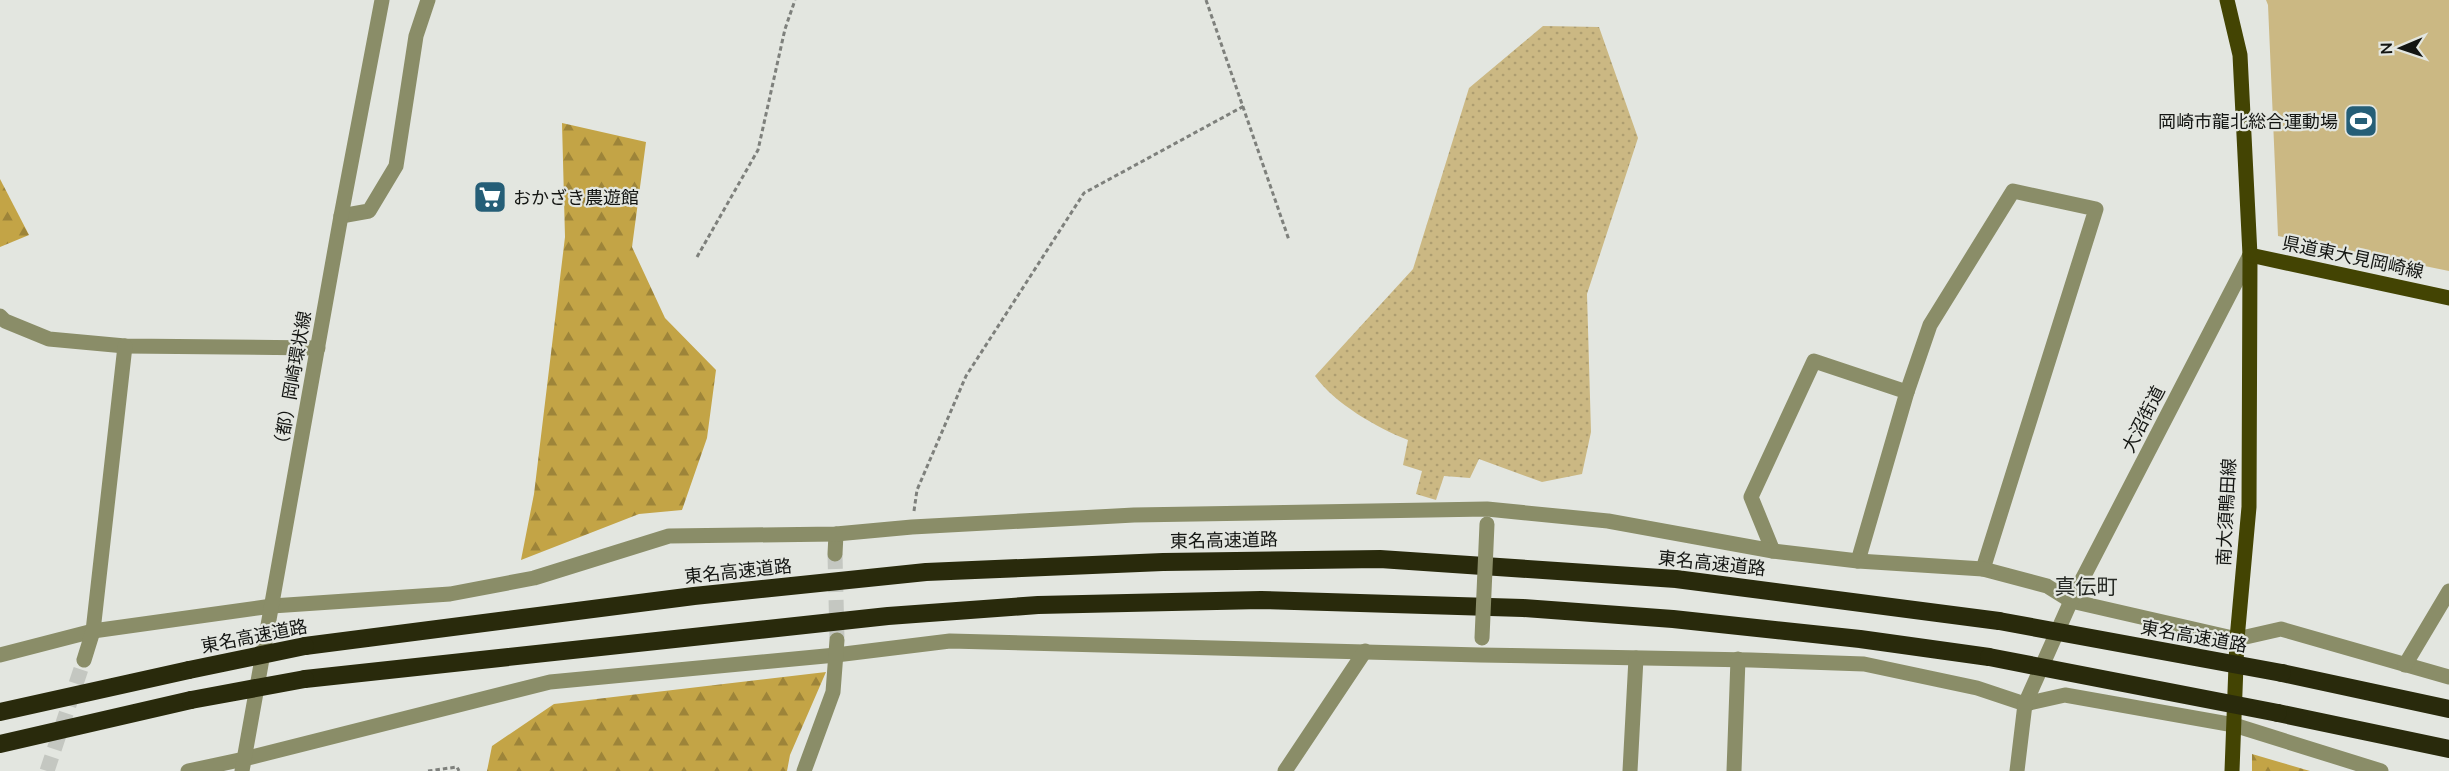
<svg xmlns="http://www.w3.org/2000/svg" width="2449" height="771" viewBox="0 0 2449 771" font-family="Mulish,'Noto Sans JP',sans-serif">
	<defs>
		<pattern id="green-dots" width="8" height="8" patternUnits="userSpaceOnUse" patternTransform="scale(1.5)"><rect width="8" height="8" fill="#cbb883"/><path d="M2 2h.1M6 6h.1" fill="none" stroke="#ad9d70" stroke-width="1.8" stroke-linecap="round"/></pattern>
		<pattern id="forest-firs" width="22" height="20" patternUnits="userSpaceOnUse" patternTransform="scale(1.5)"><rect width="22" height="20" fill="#c3a446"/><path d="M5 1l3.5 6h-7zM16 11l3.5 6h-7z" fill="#9d8439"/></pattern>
	</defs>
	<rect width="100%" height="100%" fill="#e3e6e0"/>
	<path fill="url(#green-dots)" d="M1543,26L1599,27L1638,138L1587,294L1591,432L1582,474L1542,482L1479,459L1470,478L1444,476L1436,500L1416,494L1422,471L1403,465L1408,440C1377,428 1334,403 1315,376L1413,269L1469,88Z"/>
	<g fill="url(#forest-firs)">
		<polygon points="562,123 646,142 632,247 665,318 716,370 707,438 682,510 639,514 521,560 534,494 565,237"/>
		<polygon points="0,179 29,235 0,247"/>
		<polygon points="826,672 790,755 787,771 487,771 492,746 554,704"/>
		<polygon points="2252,754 2310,771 2252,771"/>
	</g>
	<polygon fill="#cbb883" points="2266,0 2449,0 2449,271 2278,236 2268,5"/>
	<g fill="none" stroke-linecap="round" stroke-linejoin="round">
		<g stroke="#c4c7c1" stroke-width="15" stroke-dasharray="15 8" stroke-linecap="butt">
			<polyline points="835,554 837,640"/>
			<polyline points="47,771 84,660"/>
		</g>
		<g stroke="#7e807c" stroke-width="3" stroke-dasharray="4.5 3" stroke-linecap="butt">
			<polyline points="1206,0 1289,240"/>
			<polyline points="697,257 758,150 785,29 795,0"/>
			<polyline points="914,511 917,490 966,376 1084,193 1244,106"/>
			<polyline points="428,771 457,767 459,771"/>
		</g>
		<g stroke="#8a8d68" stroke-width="15">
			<polyline points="341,216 369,211 396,166 416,36 428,0"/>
			<polyline points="0,316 5,321 49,339 125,346 318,348"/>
			<polyline points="1773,551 1751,497 1814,361 1907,392"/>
			<polyline points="835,554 836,534"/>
			<polyline points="1858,561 1907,392 1930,325 2013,191 2096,209 1983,569"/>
			<polyline points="0,655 93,631 272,606 450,594 534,578 669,536 836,534 912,527 1134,515 1487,509 1608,521 1773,551 1858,561 1983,569 2047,586 2071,601 2237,639 2281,629 2449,677"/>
			<polyline points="84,660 93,631 125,346"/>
			<polyline points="2405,665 2449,591"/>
			<polyline points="188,771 244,759 550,682 836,655 950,641 1480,655 1751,660 1864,664 1977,688 2025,704 2065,695 2234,725 2381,771"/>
			<polyline points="242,771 341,216 382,0"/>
			<polyline points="804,771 833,692 837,640"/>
			<polyline points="1285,771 1365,651"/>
			<polyline points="1630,771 1636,658"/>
			<polyline points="1734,771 1738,659"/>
			<polyline points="2017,771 2025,704 2071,601 2250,255"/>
		</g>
		<g stroke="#434403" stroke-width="15">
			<polyline points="2227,0 2240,55 2250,255 2249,507 2237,639 2232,771"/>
			<polyline points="2250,255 2449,298"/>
		</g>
		<g stroke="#292a0c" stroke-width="18">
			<polyline points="305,646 694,596 926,572 1163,562 1380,559 1676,579 1999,621"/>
			<polyline points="2282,673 2449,709"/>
			<polyline points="305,679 888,616 1038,605 1261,600 1523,608 1673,619 1860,639 1989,657"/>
			<polyline points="0,712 189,670"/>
			<polyline points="2278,713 2449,749"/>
			<polyline points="0,744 191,700"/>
		</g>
		<polyline stroke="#8a8d68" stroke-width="15" points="1482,638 1487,524"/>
		<g stroke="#292a0c" stroke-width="18">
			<polyline points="1999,621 2282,673"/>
			<polyline points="1989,657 2278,713"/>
			<polyline points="189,670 305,646"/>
			<polyline points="191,700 305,679"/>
		</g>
	</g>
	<defs>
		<g id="stadium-square" transform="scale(1.725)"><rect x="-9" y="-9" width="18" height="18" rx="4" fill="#255e77" stroke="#e3e6e0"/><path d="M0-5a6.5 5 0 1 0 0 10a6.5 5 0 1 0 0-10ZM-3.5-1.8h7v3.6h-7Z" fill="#fff"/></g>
		<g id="supermarket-square" transform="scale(1.725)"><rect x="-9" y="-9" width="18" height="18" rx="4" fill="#255e77" stroke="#e3e6e0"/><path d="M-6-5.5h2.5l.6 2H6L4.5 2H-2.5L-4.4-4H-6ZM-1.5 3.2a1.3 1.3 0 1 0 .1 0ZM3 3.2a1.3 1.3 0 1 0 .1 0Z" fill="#fff"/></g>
	</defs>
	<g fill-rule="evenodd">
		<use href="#stadium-square" x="2361" y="121"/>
		<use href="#supermarket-square" x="490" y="197"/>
	</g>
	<g text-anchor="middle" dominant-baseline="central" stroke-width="4.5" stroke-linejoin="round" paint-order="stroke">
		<g font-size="18" fill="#131512" stroke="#e3e6e0" text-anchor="end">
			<text x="2338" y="121">岡崎市龍北総合運動場</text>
			<text x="513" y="197" text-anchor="start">おかざき農遊館</text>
		</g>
		<g font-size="18" fill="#131512" stroke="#e3e6e0">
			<text transform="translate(2353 257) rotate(12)">県道東大見岡崎線</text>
			<text transform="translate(292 382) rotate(-80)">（都）岡崎環状線</text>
			<text transform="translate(2143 419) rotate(-63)">大沼街道</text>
			<text transform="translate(2226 512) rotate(-87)">南大須鴨田線</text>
			<text transform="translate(1224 540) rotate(-1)">東名高速道路</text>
			<text transform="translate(1712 563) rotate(6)">東名高速道路</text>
			<text transform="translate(738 571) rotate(-6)">東名高速道路</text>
			<text transform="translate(254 636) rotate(-11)">東名高速道路</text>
			<text transform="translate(2194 636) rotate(10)">東名高速道路</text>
		</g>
		<g font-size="21" fill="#282b26" stroke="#e3e6e0">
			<text x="2086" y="586">真伝町</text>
		</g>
	</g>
	<g transform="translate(2401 48) rotate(268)" stroke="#e3e6e0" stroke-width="4.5" paint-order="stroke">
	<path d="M0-4.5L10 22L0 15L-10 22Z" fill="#131512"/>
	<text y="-9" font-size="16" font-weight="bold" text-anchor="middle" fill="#131512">N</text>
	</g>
</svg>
